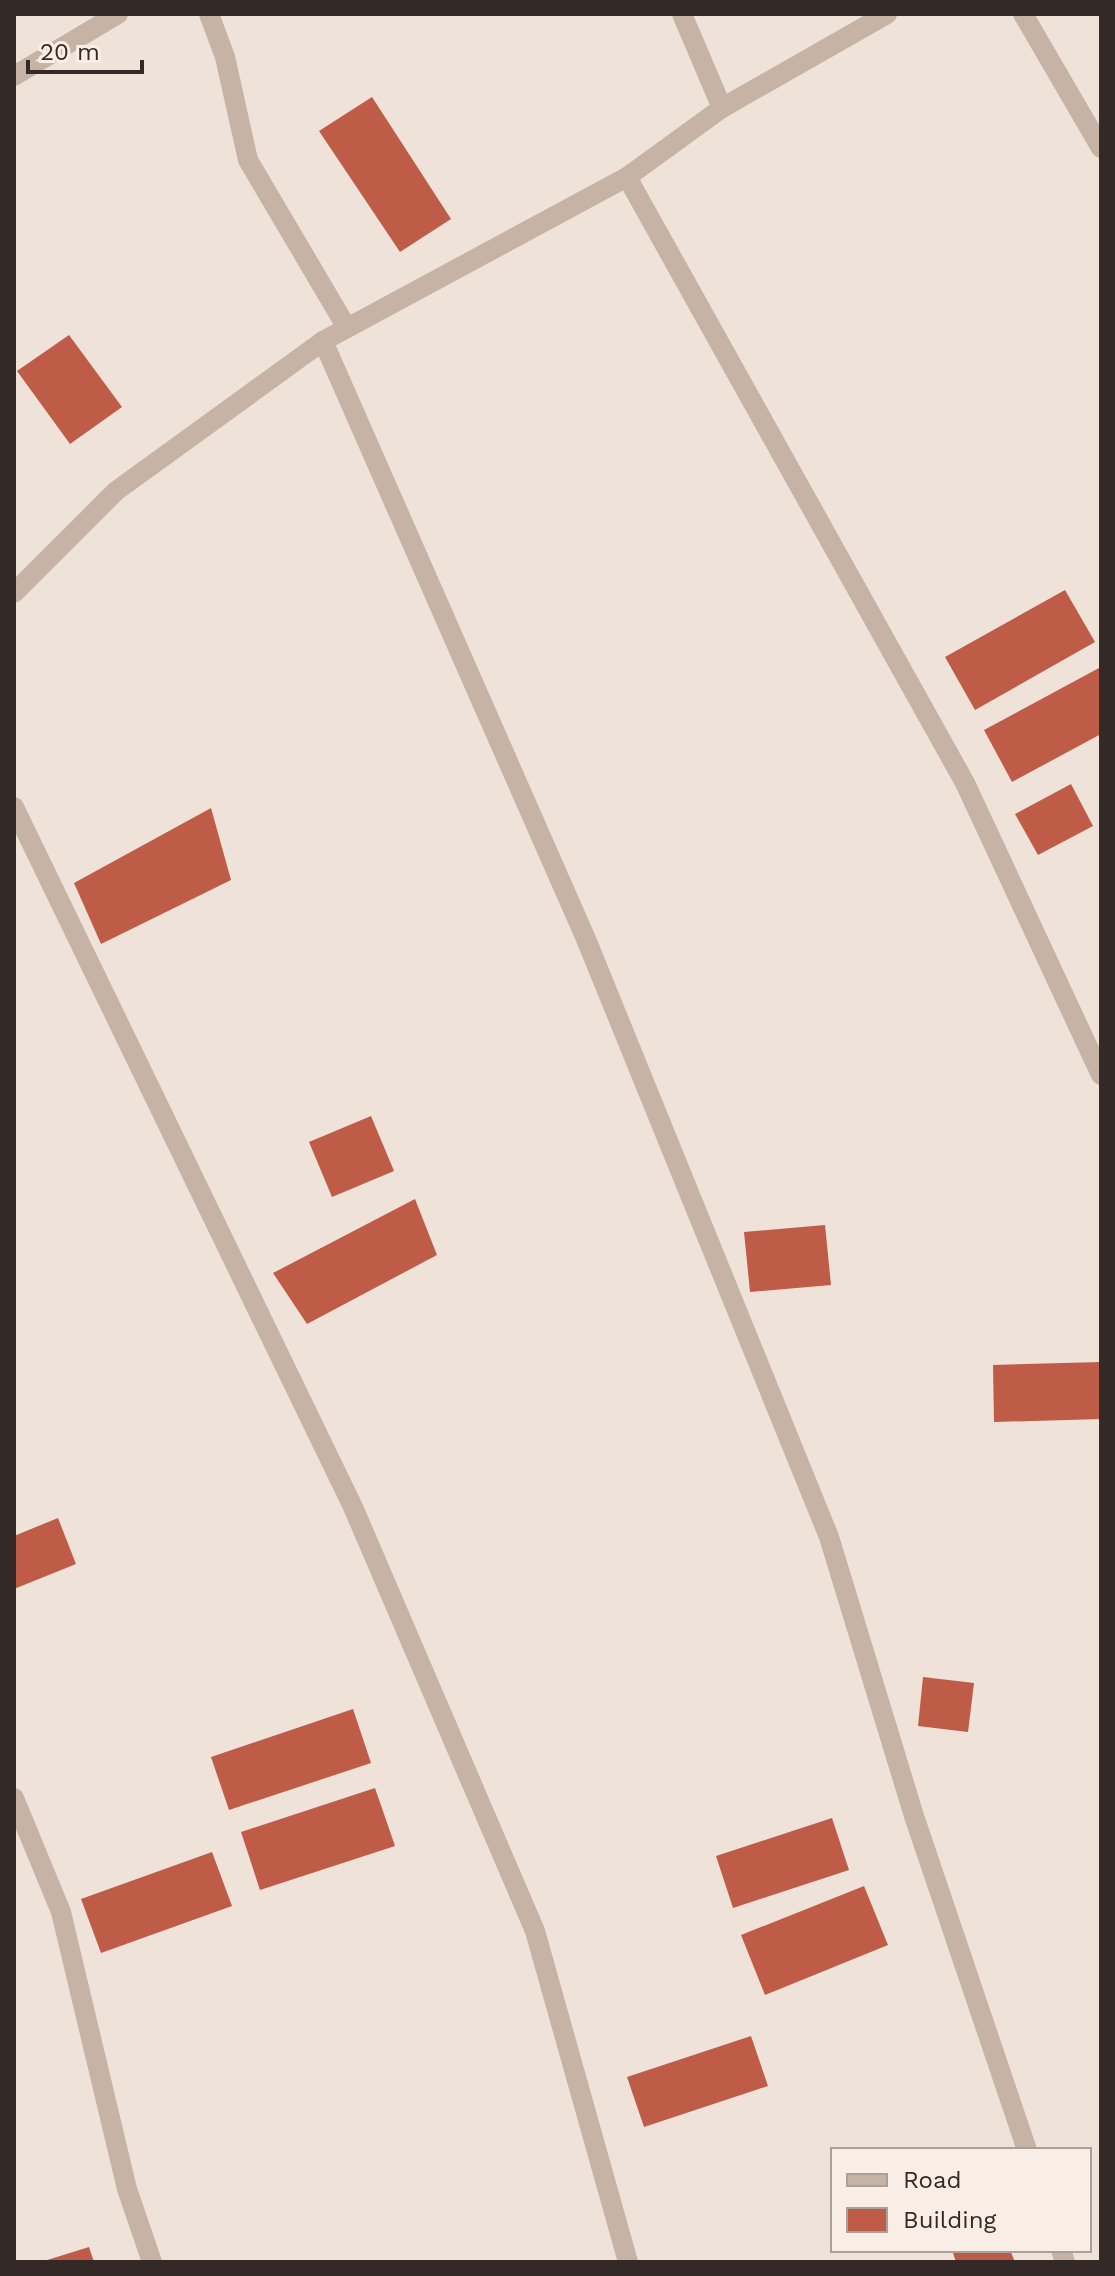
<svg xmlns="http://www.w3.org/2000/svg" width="1115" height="2276" viewBox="0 0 1115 2276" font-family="'Work Sans',sans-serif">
	<rect width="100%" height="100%" fill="#efe3d9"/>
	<g fill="#be5c48">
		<polygon points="372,97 451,219 400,252 319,131"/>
		<polygon points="69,335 122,407 70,444 17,371"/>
		<polygon points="1065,590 1095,642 975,710 945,657"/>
		<polygon points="1099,668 1101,672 1101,734 1012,782 984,730"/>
		<polygon points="1071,784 1093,826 1038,855 1015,814"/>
		<polygon points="211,808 231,880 101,944 74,883"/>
		<polygon points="371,1116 394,1171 332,1197 309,1142"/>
		<polygon points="415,1199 437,1255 307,1324 273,1273"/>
		<polygon points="825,1225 831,1285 750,1292 744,1232"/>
		<polygon points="1101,1362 1101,1419 994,1422 993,1365"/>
		<polygon points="58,1518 76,1564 14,1589 14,1536"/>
		<polygon points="923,1677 974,1683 968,1732 918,1726"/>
		<polygon points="353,1709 371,1763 229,1810 211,1757"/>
		<polygon points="375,1788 395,1846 260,1890 241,1832"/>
		<polygon points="832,1818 849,1870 733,1908 716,1856"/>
		<polygon points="212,1852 232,1906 101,1953 81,1899"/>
		<polygon points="864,1886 888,1945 765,1995 741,1935"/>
		<polygon points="751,2036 768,2086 644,2127 627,2077"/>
		<polygon points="89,2247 94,2262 44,2262 44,2261"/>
		<polygon points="952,2250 1010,2250 1015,2262 956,2262"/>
	</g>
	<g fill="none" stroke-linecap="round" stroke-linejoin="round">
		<g stroke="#c7b2a6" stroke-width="20">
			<polyline points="209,14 225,57 248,160 347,328"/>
			<polyline points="682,14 722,108"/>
			<polyline points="1023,14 1101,148"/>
			<polyline points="14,76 118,14"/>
			<polyline points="627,177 965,783 1101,1075"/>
			<polyline points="323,341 586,939 829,1537 914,1816 1027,2150"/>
			<polyline points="14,593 116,491 323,341 627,177 722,108 887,14"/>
			<polyline points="14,807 353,1507 535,1931 628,2262"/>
			<polyline points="14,1798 61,1912 127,2189 152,2262"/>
			<polyline points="1061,2250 1065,2262"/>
		</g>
	</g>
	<rect width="1115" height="2276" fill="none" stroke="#332a27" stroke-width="32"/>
	<rect x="831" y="2148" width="260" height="104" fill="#f8eee5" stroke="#a9a099" stroke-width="2"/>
	<rect x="847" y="2174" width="40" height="12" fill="#c7b2a6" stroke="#a9a099" stroke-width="2"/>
	<text x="903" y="2188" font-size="24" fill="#332a27">Road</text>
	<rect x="847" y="2208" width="40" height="24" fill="#be5c48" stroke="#a9a099" stroke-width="2"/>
	<text x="903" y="2228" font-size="24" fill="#332a27">Building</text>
	<path d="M28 60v12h114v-12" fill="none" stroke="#332a27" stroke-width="4"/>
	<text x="40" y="60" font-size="24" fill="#332a27" stroke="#f8eee5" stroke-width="6" paint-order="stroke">20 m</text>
</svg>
